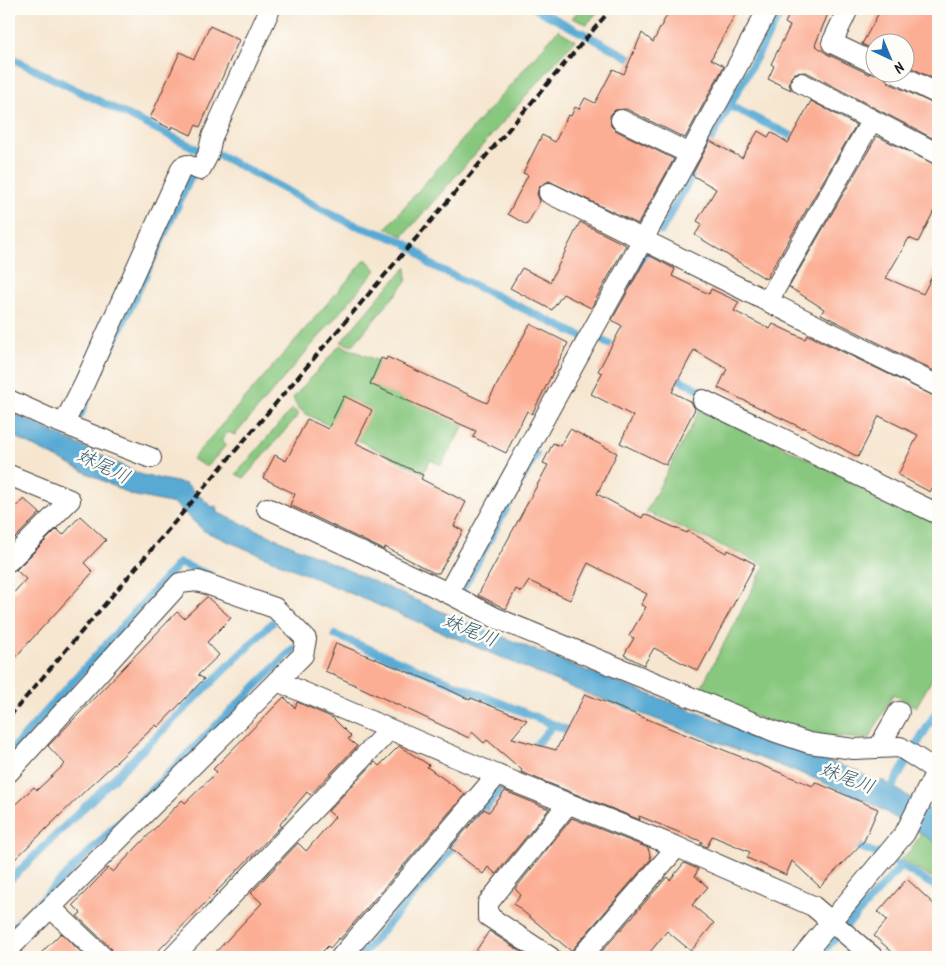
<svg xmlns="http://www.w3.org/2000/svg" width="947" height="966" viewBox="0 0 947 966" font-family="Kalam,'Klee One',sans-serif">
	<rect width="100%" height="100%" fill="#fdfcf7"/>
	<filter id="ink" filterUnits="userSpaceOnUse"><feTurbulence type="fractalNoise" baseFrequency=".02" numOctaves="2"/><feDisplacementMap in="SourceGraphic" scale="10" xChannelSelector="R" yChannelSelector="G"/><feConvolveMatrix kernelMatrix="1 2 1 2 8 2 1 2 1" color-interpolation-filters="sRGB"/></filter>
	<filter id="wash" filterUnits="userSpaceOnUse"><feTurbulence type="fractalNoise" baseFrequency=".0096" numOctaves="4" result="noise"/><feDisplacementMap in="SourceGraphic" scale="20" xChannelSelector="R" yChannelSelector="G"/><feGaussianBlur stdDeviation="1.12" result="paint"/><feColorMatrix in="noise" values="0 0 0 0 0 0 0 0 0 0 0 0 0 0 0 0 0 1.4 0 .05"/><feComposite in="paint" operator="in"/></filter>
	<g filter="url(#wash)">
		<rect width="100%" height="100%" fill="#f6e6d0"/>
		<g fill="#87c77e" stroke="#52724d">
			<polygon points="580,9 600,9 587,24 572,18"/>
			<polygon points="558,30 575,40 403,236 386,228"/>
			<polygon points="366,259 376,270 235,435 228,432 221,441 226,445 207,467 192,459"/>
			<polygon points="407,267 406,282 352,346 341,342 384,291"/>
			<polygon points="340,345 464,397 471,413 441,465 430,460 423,473 306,414 297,407 293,398"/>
			<polygon points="702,406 938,524 938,669 916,707 893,694 869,739 804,735 697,695 765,565 646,512"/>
			<polygon points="292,409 299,414 244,478 236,474"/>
			<polygon points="933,813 938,817 938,881 900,860 911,850"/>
		</g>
		<polygon fill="#59aad4" stroke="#3a6378" points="9,411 142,475 186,484 212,507 215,506 218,508 216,512 454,617 572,665 806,754 858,771 878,784 882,780 938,815 938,844 871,803 811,777 575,689 204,531 175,504 131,495 9,434"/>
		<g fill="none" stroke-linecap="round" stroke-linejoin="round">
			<g stroke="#59aad4" stroke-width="8">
				<polyline points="536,9 638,62"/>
				<polyline points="9,57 201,151"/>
				<polyline points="730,106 800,140"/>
				<polyline points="705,150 783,9"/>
				<path d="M211,151C257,174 302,200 348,222C375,234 412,237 429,264L581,336"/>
				<polyline points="661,231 699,163"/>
				<polyline points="630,284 646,254"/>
				<polyline points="599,339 620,350"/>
				<polyline points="110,351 195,168"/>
				<polyline points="670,375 709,394"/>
				<polyline points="80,415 87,399"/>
				<polyline points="462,590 536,454"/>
				<polyline points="335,635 574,733"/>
				<polyline points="530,752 553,725"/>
				<polyline points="9,753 179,563 210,575"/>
				<polyline points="887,795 938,709"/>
				<polyline points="478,817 498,792"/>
				<polyline points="849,843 878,854"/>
				<polyline points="896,863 938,888"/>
				<polyline points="9,881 272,623"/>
				<polyline points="9,932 293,649"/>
				<polyline points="360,957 458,842"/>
				<polyline points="818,957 901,866"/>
			</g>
		</g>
		<g id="blocks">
			<g fill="#fcae94">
				<polygon points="670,9 738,9 711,59 724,66 685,138 626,109 615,110 610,115 611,126 615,130 674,159 638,224 549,181 539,187 537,194 540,201 527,225 508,214 522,187 528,175 523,173 542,135 555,142 568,115 571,116 575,107 579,109 585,98 595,103 613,69 624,74 642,33 653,42"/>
				<polygon points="792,9 830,9 815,45 827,54 869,74 882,72 889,83 938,106 938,141 806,72 795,73 791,77 789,84 791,90 768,79 774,66 771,64 790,26 785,23"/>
				<polygon points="881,9 938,9 938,81 904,64 904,42 874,42 874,50 862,44"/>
				<polygon points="210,26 239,40 200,127 196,125 191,135 172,126 171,129 150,118 180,52 194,59"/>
				<polygon points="811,101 856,125 766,279 695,235 702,224 697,221 716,189 692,175 710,141 742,158 758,131 768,137 771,132 788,143"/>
				<polygon points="877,136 938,166 938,203 918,242 909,238 886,278 923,294 938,265 938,373 821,314 824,309 789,287"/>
				<polygon points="580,222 626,245 591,308 563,294 552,310 510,288 522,268 550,282"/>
				<polygon points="648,255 675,269 672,276 709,294 711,289 739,302 734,311 770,329 773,324 805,339 808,335 938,398 938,477 930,492 898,475 918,435 879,416 858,457 803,427 802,428 718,388 727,369 694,350 672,392 691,402 695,409 666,465 620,443 633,416 591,394 602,373 598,371 622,326 612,320"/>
				<polygon points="530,324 568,343 532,414 527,411 506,453 473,437 476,431 370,384 381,358 386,360 387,357 487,403"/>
				<polygon points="344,396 372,410 356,443 423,475 421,479 466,502 454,526 463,531 439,573 434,573 385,547 384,550 290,505 295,494 263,478 275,455 286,461 307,419 328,429"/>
				<polygon points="570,429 617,453 597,494 642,518 644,514 687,533 688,531 726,553 728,550 755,564 698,671 654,648 644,665 624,655 634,638 629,636 646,607 641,605 647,594 588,563 570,600 529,581 522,592 516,589 506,609 478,595 548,465 543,463 553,443 560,446"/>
				<polygon points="24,499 40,513 9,544 9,513"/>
				<polygon points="80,516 106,540 84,563 93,572 9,664 9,598 26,579 16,570 57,529 63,535"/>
				<polygon points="207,597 231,618 207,642 219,655 198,675 204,679 158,727 156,725 87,789 9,865 9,810 34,787 37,790 65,764 48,746 177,612 184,618"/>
				<polygon points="336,643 435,683 470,700 471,698 527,720 512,738 556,750 585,694 813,786 815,782 878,809 864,841 820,887 792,861 786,875 747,858 750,852 712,836 707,847 700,844 703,842 639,816 640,820 521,772 522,770 487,740 484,743 472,732 469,738 325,671"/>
				<polygon points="284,697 295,708 297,702 333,718 351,736 348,739 357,746 310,795 307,792 280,824 281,826 152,957 115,957 111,948 77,916 81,913 73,905 108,868 113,872 182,800 185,803 217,772 213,769"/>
				<polygon points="399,746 429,765 427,767 465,794 340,939 339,938 330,948 328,946 317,957 211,957 262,903 251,893 298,843 306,851 335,817 328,811 375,762 379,766"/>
				<polygon points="505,791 549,809 496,874 488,867 483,874 450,848 484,809 489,812"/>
				<polygon points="572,818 648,848 651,859 571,951 514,904 521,895 515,889"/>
				<polygon points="684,863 698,869 695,876 708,887 692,905 714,923 691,951 667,931 646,957 597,957 667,877 670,880"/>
				<polygon points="907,879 938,908 938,957 898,957 874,936 887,920 878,912"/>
				<polygon points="489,931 529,957 472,957"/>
				<polygon points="61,933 86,957 37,957"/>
			</g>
		</g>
	</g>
	<g filter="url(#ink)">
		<use href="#blocks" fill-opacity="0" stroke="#3d3a37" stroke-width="1"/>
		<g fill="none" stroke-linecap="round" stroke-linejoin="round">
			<g stroke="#3d3a37" stroke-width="22">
				<g id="minor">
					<polyline points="848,9 832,43 874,63"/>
					<polyline points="894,72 938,94"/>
					<polyline points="801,83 938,154"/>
					<polyline points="690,154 768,9"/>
					<polyline points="549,193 938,386"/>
					<polyline points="768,301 872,120"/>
					<polyline points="9,400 51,419 151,458"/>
					<polyline points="703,400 938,514"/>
					<polyline points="64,423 84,384 182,167 187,165 200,170 208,155 212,137 270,9"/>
					<polyline points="9,475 70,500 9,561"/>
					<polyline points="267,508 448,593 496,618 776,732 809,743 854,749 900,747 937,771"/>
					<polyline points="448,593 690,154 621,120"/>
					<polyline points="277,681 497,775 677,847 813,906 873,957"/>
					<polyline points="879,747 899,712"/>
					<polyline points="9,772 180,583 198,581 275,608 306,639 303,655 9,949"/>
					<polyline points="51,908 103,957"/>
					<polyline points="173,957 389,730"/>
					<polyline points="341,957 497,775"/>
					<polyline points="550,957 488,916 488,903 568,804"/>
					<polyline points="581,957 677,847"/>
					<polyline points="802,957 905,833 938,768"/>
				</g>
			</g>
			<use href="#minor" stroke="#fff" stroke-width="20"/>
			<polyline stroke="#1c1c1c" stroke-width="4" stroke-dasharray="8 4" stroke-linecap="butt" points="9,717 611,9"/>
		</g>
	</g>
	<g text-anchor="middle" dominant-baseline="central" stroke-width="5" stroke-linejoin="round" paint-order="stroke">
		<g font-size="19" font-style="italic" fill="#375c6f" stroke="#fdfcf7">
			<text transform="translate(103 467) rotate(26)">妹尾川</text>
			<text transform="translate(470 631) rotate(23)">妹尾川</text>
			<text transform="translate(847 779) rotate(21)">妹尾川</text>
		</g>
	</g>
	<rect width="947" height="966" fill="none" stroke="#fdfcf7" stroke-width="30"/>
	<g transform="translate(890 58) rotate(136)"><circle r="24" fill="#fdfcf7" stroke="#a3a29f"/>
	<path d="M0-4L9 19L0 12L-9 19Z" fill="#1f6fb2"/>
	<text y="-8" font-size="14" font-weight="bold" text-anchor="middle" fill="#1c1c1c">N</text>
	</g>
</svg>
